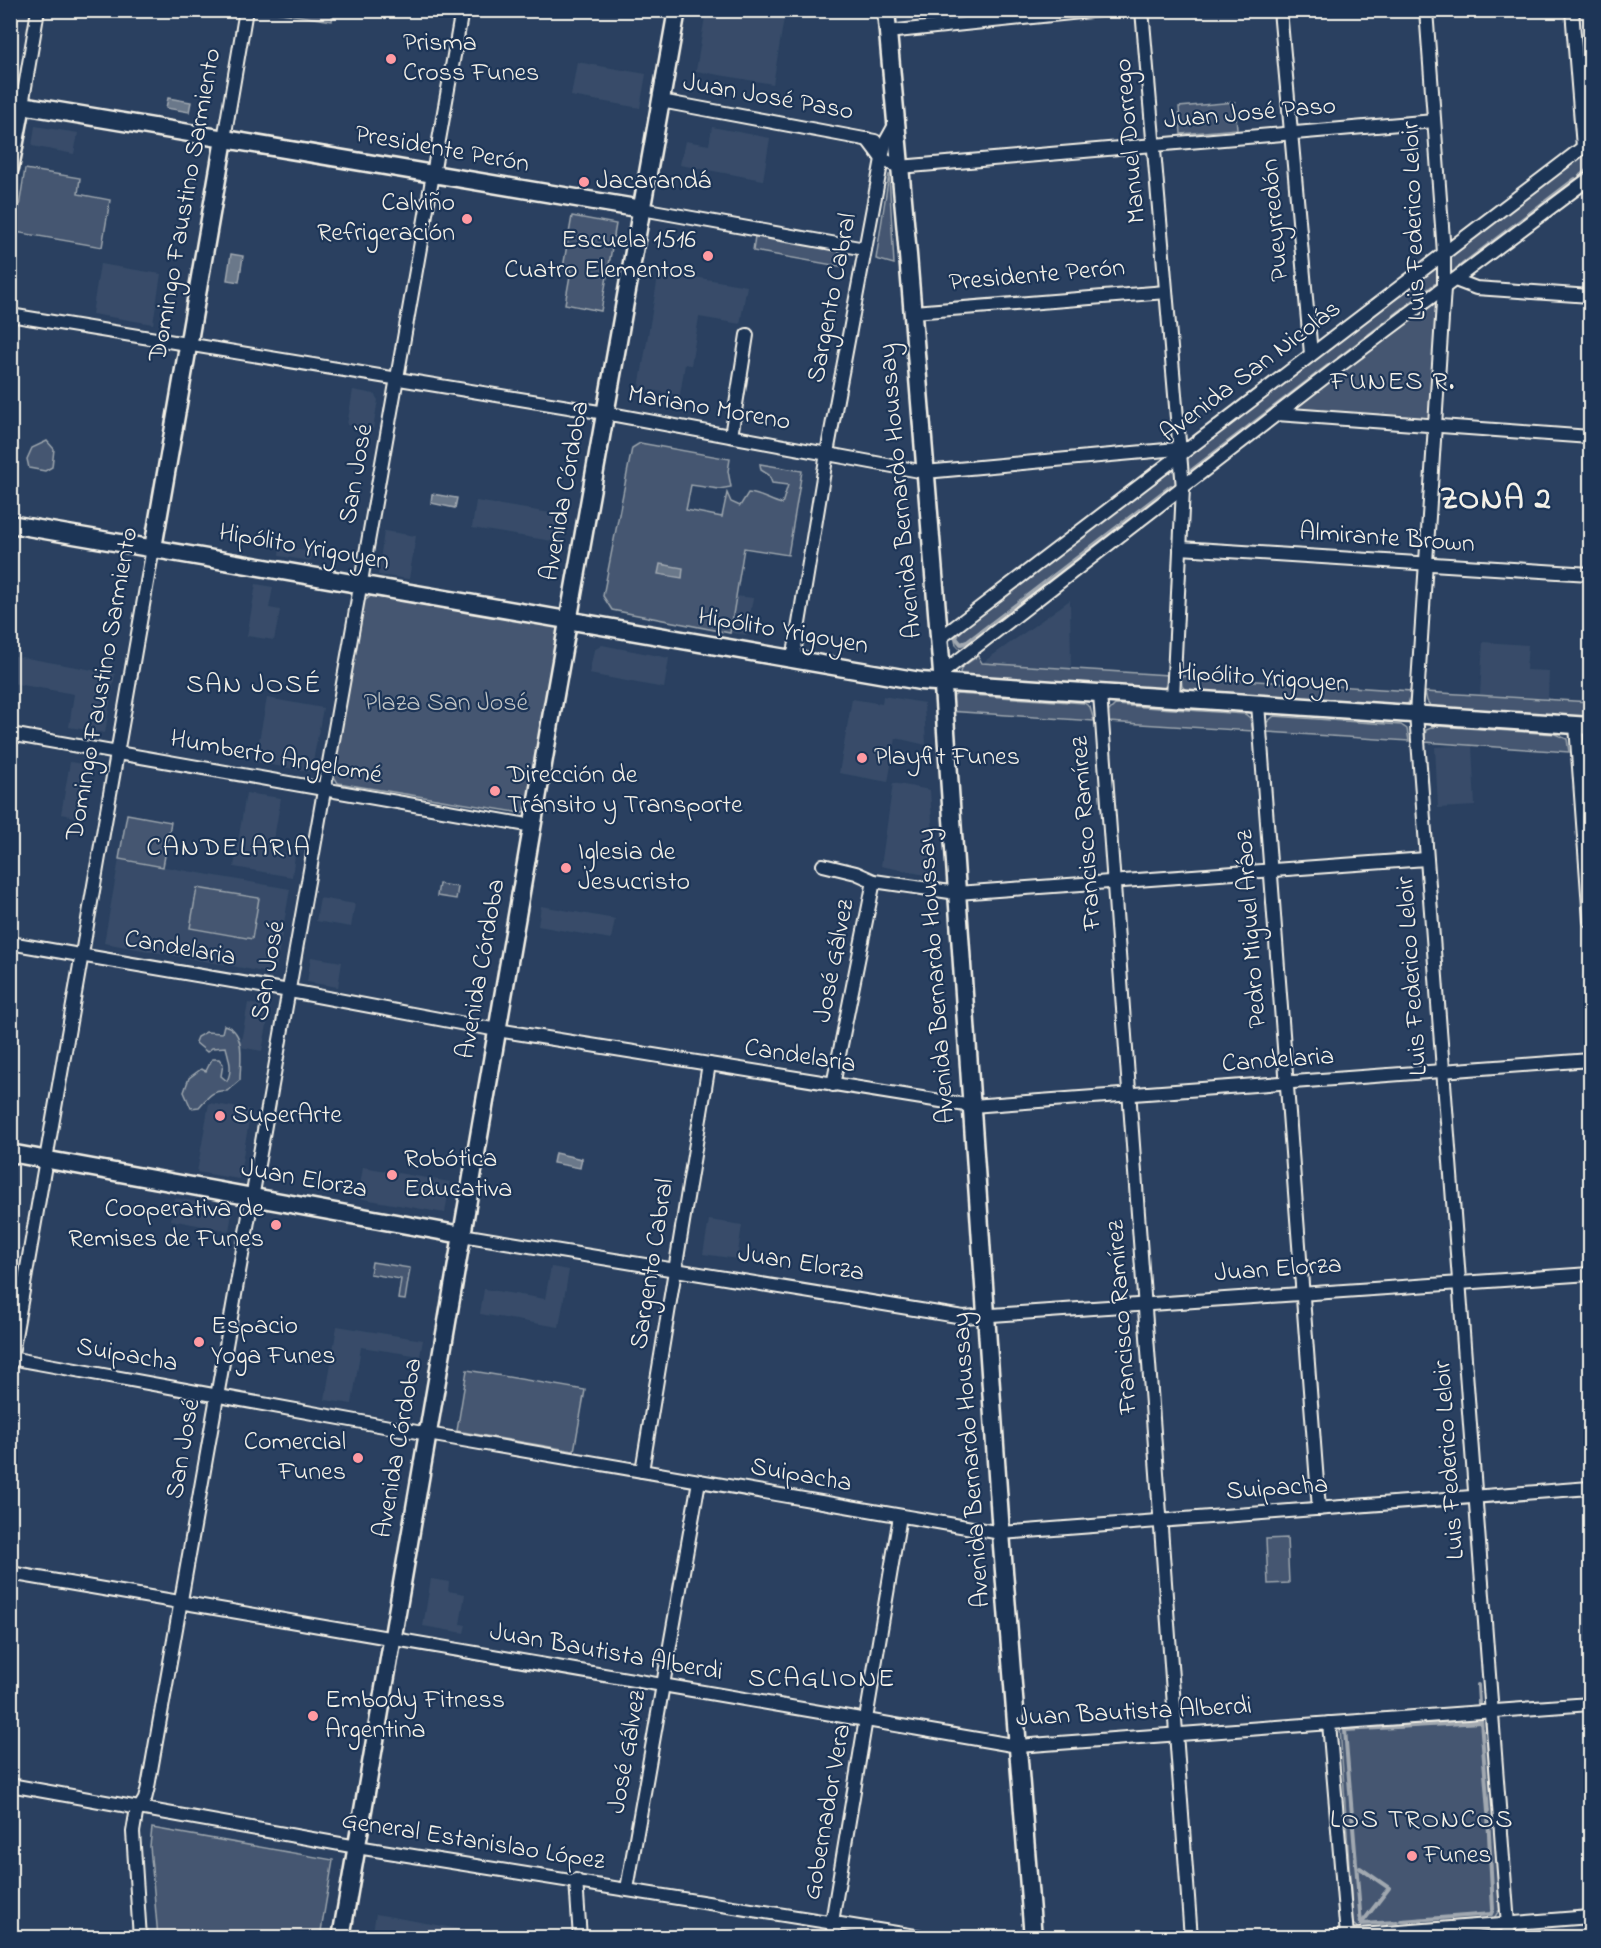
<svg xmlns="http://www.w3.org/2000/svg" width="1601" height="1948" viewBox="0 0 1601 1948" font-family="'Indie Flower',sans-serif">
	<rect width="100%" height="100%" fill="#2a4060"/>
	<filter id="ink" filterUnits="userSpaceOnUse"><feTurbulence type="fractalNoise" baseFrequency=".0167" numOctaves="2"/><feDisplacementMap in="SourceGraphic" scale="12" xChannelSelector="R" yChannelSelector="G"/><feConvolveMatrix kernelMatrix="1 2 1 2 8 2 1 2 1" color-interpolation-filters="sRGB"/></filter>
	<g filter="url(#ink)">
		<g fill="#374c69">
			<polygon points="779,11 785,12 773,84 696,71 706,11"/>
			<polygon points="577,62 646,74 640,108 571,96"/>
			<polygon points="35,126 78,133 74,154 32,146"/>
			<polygon points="712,127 770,138 763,180 680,165 685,141 709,145"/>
			<polygon points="100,264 161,274 153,324 92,314"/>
			<polygon points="659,271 747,286 740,324 699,317 691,365 685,364 680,395 639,388"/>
			<polygon points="353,390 374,394 378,400 373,429 347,425"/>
			<polygon points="476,501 563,515 559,542 472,528"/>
			<polygon points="384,531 416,536 409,579 378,575"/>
			<polygon points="280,547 312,552 311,561 279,556"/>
			<polygon points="256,584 273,587 269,608 280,610 274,640 247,636"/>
			<polygon points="736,596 753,598 746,635 730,633"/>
			<polygon points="1070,600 1071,668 982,663"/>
			<polygon points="1483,642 1528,645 1526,670 1549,671 1548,699 1480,695"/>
			<polygon points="602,645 669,658 664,688 589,674 594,650"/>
			<polygon points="10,655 115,674 105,733 69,727 74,694 11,683"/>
			<polygon points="883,696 924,703 926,745 896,738 888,782 839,773 852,699 882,704"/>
			<polygon points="267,698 323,708 311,772 255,762"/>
			<polygon points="1472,745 1475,806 1438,808 1435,747"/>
			<polygon points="70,762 88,765 78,818 61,814"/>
			<polygon points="893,783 930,790 935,868 930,876 881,866"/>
			<polygon points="246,793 281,798 272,850 295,855 292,877 234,867"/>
			<polygon points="119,859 290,889 275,974 104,943"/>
			<polygon points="320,898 355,904 351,927 316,921"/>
			<polygon points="541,906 615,919 611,939 538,926"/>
			<polygon points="311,957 342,962 338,987 307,982"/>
			<polygon points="248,1003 265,1006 269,1014 262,1051 240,1047"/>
			<polygon points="209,1103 251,1110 239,1179 197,1172"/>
			<polygon points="363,1167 450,1182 445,1213 358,1198"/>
			<polygon points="175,1198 233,1208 229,1231 171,1220"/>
			<polygon points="709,1220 742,1225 737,1259 703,1254"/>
			<polygon points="551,1267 569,1270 559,1327 480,1314 484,1289 545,1299"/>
			<polygon points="337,1326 423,1340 420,1356 361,1347 352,1404 325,1400"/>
			<polygon points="431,1579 449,1582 448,1591 465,1594 460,1624 466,1625 464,1633 423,1626"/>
			<polygon points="376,1914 470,1931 469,1937 372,1938"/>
		</g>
		<g fill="#445771" stroke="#9ca4ac" stroke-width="1.5">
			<polygon points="268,11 333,11 332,21"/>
			<polygon points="1235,102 1237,129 1181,134 1179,107"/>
			<polygon points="1590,147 1590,173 1453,276 1451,275 1450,256"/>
			<polygon points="25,169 80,178 78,194 110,200 102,247 15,232"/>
			<polygon points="889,174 894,264 876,259"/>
			<polygon points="572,216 616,224 601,311 565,304 571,270 563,268"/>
			<polygon points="755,236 847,252 844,267 753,251"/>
			<polygon points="1438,264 1440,284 1189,476 1187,475 1185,455"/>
			<polygon points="1439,298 1432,413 1428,418 1419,419 1290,409"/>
			<polygon points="47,441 54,449 52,467 45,471 29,468 27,459 32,448"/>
			<path d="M640,443L730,459L728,471L731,487L719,489L691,485L686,510L722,517L727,493L731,502L740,506L748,493C761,494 770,501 782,504L788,485L772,483L769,475L761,470L760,464L802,471L788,555L744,548L730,633L612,610L603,596L632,448Z"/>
			<path d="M1174,465C1180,471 1177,479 1176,487L964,649H960L956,645L954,633Z"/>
			<polygon points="371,596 557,626 560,630 526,810 521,813 338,783 333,775 363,602"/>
			<polygon points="978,656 982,663 1168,675 1167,683 1163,690 962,678 960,672 962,667"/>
			<polygon points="1181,676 1411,691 1409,702 1405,706 1187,692 1182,686"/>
			<polygon points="1425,692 1590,702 1590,720 1432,708 1427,701"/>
			<polygon points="957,694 1084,703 1090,707 1094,721 948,711 950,698"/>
			<polygon points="1115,705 1245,714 1250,718 1253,731 1108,722 1107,713"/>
			<polygon points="1274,716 1401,725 1407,729 1409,741 1267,732 1266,723"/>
			<polygon points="1436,726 1555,734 1567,739 1569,752 1424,742 1426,730"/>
			<polygon points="127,814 171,822 163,867 119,859"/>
			<polygon points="439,884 458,887 456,899 437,896"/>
			<polygon points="197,888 259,898 252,939 190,928"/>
			<path d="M224,1025C247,1031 240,1062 240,1080L227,1091C213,1089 208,1097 199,1107L191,1108L184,1092L189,1078L201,1069L206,1071L212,1059H219L223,1064L221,1076L227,1081C233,1069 229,1059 226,1047L212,1048L207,1052L195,1042L197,1037L206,1032L222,1033Z"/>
			<polygon points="372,1262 410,1268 405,1300 398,1299 401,1279 370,1274"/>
			<polygon points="467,1370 585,1390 574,1451 457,1431"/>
			<polygon points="1287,1538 1289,1583 1268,1584 1266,1539"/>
			<polygon points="1483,1717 1485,1720 1501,1908 1494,1918 1359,1929 1353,1924 1340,1728"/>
			<polygon points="152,1828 333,1860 320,1937 158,1937 150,1846"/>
		</g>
		<g fill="#6a788a" stroke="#a1a8b0" stroke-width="1.5">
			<polygon points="168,98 191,102 189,112 166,108"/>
			<polygon points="231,254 243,256 239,282 227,280"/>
			<polygon points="432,494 457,498 455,508 431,503"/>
			<polygon points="660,564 683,568 682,578 658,574"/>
			<polygon points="555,1153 582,1159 582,1157 580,1168 553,1163"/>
		</g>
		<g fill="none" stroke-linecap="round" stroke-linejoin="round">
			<g stroke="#a1a8b0" stroke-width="4">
				<polyline points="1580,176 1590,168"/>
				<polyline points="1457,269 1575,179"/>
				<polyline points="1339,358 1435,285"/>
				<polyline points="1192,470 1328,366"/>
				<polyline points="964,627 958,633 956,638 961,644 967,642 1171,486"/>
				<polyline points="1478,1685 1479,1703"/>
				<polyline points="1481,1720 1488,1812"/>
				<polyline points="1360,1868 1389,1888 1361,1924"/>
				<polyline points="1401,1921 1491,1914 1493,1909 1488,1816"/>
				<polyline points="1361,1924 1345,1730 1481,1722"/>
				<polyline points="1361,1924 1397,1922"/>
			</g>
			<g stroke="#f4f1e8" stroke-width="16">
				<g id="minor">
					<polyline points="1142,10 1183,488 1173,698"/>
					<polyline points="1280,10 1311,354"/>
					<polyline points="1426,10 1444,253 1444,288 1416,714 1509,1938"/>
					<polyline points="1572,10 1583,147"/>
					<polyline points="887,32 1100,10"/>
					<polyline points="661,101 875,141"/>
					<polyline points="22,105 38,10"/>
					<polyline points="224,139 246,10"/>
					<polyline points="867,139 882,159 899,167 1434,121"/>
					<polyline points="642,209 865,249"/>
					<polyline points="1455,280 1476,288 1590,296"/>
					<polyline points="913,312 1166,292"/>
					<polyline points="10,315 605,413 925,472 1188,448"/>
					<polyline points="1277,414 1590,437"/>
					<polyline points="731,436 747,335"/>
					<polyline points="1180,548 1590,574"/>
					<polyline points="939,639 1590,142"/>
					<polyline points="793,660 827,453 882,159 885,143 895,125"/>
					<polyline points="942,673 1338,367 1590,178"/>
					<polyline points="1100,694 1191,1938"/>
					<polyline points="1258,704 1319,1509"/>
					<polyline points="1576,725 1590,921"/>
					<polyline points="10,734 533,826"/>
					<polyline points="823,865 856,873 874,881 957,893 1426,859"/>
					<polyline points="10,943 301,993 497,1030 972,1106 1590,1060"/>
					<polyline points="833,1085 874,881"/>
					<polyline points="462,1235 963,1317 1590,1274"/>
					<polyline points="10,1358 428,1434 1001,1533 1590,1488"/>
					<polyline points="10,1365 153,548"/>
					<polyline points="642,1471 709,1064"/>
					<polyline points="10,1573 1018,1746 1590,1704"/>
					<polyline points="1329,1723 1347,1936"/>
					<polyline points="10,1785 357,1847 928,1938"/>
					<polyline points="576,1880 580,1938"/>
					<polyline points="627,1889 699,1481"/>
					<polyline points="140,1938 133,1832 136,1814 145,1799 148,1787 462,10"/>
					<polyline points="835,1938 832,1922 900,1516"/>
					<polyline points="1323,1938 1590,1917"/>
				</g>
			</g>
			<g stroke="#f4f1e8" stroke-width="21">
				<g id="major">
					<polyline points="886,10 908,255 942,673 1001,1533 1033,1938"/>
					<polyline points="10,103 642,209"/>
					<polyline points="10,168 22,105"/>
					<polyline points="10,524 920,681 1590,726"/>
					<polyline points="153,548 224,139"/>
					<polyline points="10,1153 462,1235"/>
					<polyline points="341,1938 552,712 677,10"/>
				</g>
			</g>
			<use href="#minor" stroke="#1d3557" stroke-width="12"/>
			<use href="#major" stroke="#1d3557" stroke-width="16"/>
		</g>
	</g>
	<g fill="#ff9aa2" stroke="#1d3557" stroke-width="2">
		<circle cx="391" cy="59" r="6"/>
		<circle cx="584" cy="182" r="6"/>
		<circle cx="467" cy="219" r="6"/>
		<circle cx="708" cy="256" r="6"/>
		<circle cx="862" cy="758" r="6"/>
		<circle cx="495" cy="791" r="6"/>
		<circle cx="566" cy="868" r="6"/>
		<circle cx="220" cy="1116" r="6"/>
		<circle cx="392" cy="1175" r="6"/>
		<circle cx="276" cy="1225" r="6"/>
		<circle cx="199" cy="1342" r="6"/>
		<circle cx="358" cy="1458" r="6"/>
		<circle cx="313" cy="1716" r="6"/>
		<circle cx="1412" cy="1856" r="6"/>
	</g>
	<g text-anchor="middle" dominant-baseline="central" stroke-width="4.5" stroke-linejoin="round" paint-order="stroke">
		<g font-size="26" fill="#f4f1e8" stroke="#1d3557" text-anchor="start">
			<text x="403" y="44">Prisma<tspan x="403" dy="30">Cross Funes</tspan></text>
			<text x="596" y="182">Jacarandá</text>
			<text x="455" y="204" text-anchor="end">Calviño<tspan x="455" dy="30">Refrigeración</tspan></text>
			<text x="696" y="241" text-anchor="end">Escuela 1516<tspan x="696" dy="30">Cuatro Elementos</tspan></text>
			<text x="874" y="758">Playfit Funes</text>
			<text x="507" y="776">Dirección de<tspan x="507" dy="30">Tránsito y Transporte</tspan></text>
			<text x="578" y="853">Iglesia de<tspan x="578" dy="30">Jesucristo</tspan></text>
			<text x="232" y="1116">SuperArte</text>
			<text x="404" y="1160">Robótica<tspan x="404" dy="30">Educativa</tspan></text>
			<text x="264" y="1210" text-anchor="end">Cooperativa de<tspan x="264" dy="30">Remises de Funes</tspan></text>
			<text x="211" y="1327">Espacio<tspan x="211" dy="30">Yoga Funes</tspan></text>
			<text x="346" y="1443" text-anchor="end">Comercial<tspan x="346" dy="30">Funes</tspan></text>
			<text x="325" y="1701">Embody Fitness<tspan x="325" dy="30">Argentina</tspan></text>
			<text x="1424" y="1856">Funes</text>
		</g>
		<g font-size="26" fill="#f4f1e8" stroke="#1d3557">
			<text transform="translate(768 98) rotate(10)">Juan José Paso</text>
			<text transform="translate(1250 114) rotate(-5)">Juan José Paso</text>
			<text transform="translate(1131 141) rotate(-95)">Manuel Dorrego</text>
			<text transform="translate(442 150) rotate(10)">Presidente Perón</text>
			<text transform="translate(186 205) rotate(-80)">Domingo Faustino Sarmiento</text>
			<text transform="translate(1276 220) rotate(-95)">Pueyrredón</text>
			<text transform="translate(1415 221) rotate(-92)">Luis Federico Leloir</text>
			<text transform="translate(1037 276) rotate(-5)">Presidente Perón</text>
			<text transform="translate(833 298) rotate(-79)">Sargento Cabral</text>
			<text transform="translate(1251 372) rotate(-37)">Avenida San Nicolás</text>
			<text transform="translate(709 409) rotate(10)">Mariano Moreno</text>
			<text transform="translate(357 474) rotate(-80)">San José</text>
			<text transform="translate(566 491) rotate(-80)">Avenida Córdoba</text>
			<text transform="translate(901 491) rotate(-95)">Avenida Bernardo Houssay</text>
			<text transform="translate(1387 539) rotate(4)">Almirante Brown</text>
			<text transform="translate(304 548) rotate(10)">Hipólito Yrigoyen</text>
			<text transform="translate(783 632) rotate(10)">Hipólito Yrigoyen</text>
			<text transform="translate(1263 679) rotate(4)">Hipólito Yrigoyen</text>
			<text transform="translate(103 684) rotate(-80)">Domingo Faustino Sarmiento</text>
			<text transform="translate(276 758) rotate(10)">Humberto Angelomé</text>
			<text transform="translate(1087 833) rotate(-94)">Francisco Ramírez</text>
			<text transform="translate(1252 929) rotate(-94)">Pedro Miguel Aráoz</text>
			<text transform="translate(180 949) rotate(10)">Candelaria</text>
			<text transform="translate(835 961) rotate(-79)">José Gálvez</text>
			<text transform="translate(482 969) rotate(-80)">Avenida Córdoba</text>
			<text transform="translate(269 971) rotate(-80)">San José</text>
			<text transform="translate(937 976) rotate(-94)">Avenida Bernardo Houssay</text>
			<text transform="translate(1413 976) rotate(-94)">Luis Federico Leloir</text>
			<text transform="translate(800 1057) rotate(9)">Candelaria</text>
			<text transform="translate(1278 1061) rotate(-4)">Candelaria</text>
			<text transform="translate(304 1180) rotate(10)">Juan Elorza</text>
			<text transform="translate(653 1264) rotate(-81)">Sargento Cabral</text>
			<text transform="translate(801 1264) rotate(9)">Juan Elorza</text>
			<text transform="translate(1278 1270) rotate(-4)">Juan Elorza</text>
			<text transform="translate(1123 1317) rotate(-94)">Francisco Ramírez</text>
			<text transform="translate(127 1356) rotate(10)">Suipacha</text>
			<text transform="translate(399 1448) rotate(-80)">Avenida Córdoba</text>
			<text transform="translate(184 1449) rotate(-80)">San José</text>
			<text transform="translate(972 1460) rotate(-94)">Avenida Bernardo Houssay</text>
			<text transform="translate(1450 1460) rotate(-94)">Luis Federico Leloir</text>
			<text transform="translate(801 1476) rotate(10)">Suipacha</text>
			<text transform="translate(1277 1489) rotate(-4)">Suipacha</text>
			<text transform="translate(606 1653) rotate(10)">Juan Bautista Alberdi</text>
			<text transform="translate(1134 1713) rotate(-3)">Juan Bautista Alberdi</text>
			<text transform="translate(628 1752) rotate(-80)">José Gálvez</text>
			<text transform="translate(828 1812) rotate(-80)">Gobernador Vera</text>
			<text transform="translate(473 1842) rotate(9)">General Estanislao López</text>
		</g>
		<g font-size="26" fill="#bfc3c4" stroke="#1d3557">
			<text x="446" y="704">Plaza San José</text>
		</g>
		<g font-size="27" letter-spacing="1.5" fill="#f4f1e8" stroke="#1d3557">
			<text x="1393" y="382">FUNES R.</text>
			<text x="254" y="685">SAN JOSÉ</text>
			<text x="229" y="848">CANDELARIA</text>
			<text x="822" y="1679">SCAGLIONE</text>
			<text x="1422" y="1820">LOS TRONCOS</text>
		</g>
		<g font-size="32" font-weight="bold" letter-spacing="1.5" fill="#f4f1e8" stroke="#1d3557">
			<text x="1496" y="500">ZONA 2</text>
		</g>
	</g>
	<rect width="1601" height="1948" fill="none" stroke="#1d3557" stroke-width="36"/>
	<rect x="18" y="18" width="1565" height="1912" fill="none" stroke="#f4f1e8" stroke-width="2" filter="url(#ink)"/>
</svg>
